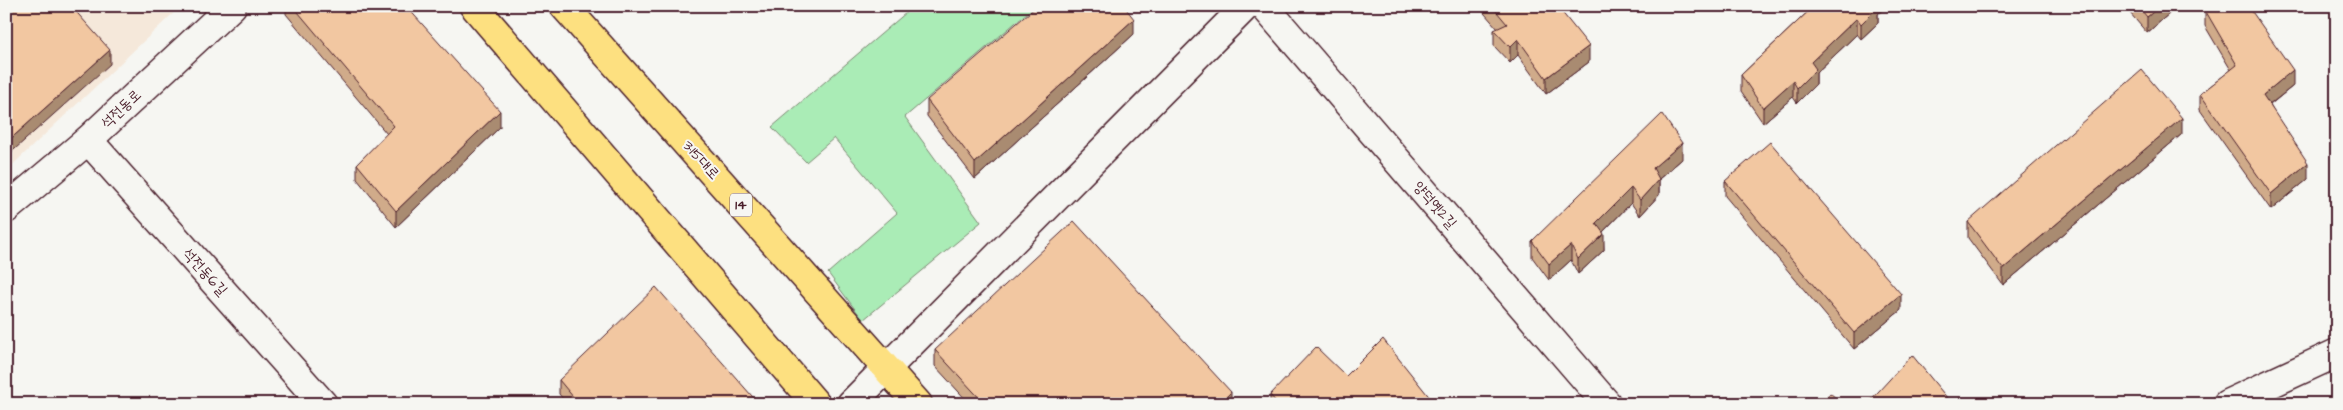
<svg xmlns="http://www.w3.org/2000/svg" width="2343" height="410" viewBox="0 0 2343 410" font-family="'Architects Daughter','Poor Story',sans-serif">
	<rect width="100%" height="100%" fill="#f6f6f2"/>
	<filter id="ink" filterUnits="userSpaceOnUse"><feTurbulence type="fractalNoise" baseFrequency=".02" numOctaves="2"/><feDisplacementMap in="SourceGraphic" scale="10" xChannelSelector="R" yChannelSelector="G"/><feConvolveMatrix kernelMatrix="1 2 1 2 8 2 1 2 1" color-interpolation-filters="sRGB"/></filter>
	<g filter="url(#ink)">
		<polygon fill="#f5e8da" points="6,6 181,6 6,171"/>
		<polygon fill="#aaecb6" stroke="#7a8670" points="914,6 1035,6 905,117 981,222 863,320 828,273 897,213 834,138 806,162 772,127"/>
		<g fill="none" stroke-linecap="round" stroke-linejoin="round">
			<g stroke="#4a1f2b" stroke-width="31">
				<g id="minor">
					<polyline points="1264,6 1607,404"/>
					<polyline points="88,140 323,404"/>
					<polyline points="6,209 88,140 232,6"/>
					<polyline points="851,404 1246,6"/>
					<polyline points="2227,404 2337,353"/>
				</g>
			</g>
			<g stroke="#4a1f2b" stroke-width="31">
				<g id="primary">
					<polyline points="474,6 816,404"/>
					<polyline points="564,6 918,404"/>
				</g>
			</g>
			<use href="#minor" stroke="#f6f6f2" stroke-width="28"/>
			<use href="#primary" stroke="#fde080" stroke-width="28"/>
		</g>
		<g fill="#d0ab8a" stroke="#4a1f2b">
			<polygon points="286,6 406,6 500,127 396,227 357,179 357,164 387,134 286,14"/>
			<polygon points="1478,6 1557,6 1589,62 1546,94 1518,55 1510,63 1494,46 1494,30 1498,29"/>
			<polygon points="1814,6 1878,14 1878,23 1861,39 1857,34 1816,73 1816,84 1797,103 1793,97 1763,123 1741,91 1741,75"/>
			<polygon points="2124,6 2178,6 2147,33"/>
			<polygon points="2205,10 2293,86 2270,105 2308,179 2271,210 2200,110 2200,94 2231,70 2205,26"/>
			<polygon points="1134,34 975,179 927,116 927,100"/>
			<polygon points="2182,134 2003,285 1968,238 1968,222"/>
			<polygon points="1682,159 1659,179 1659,195 1640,216 1631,203 1603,232 1604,250 1578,274 1571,260 1549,280 1532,257 1532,241"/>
			<polygon points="1725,181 1901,310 1854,349 1725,196"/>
			<polygon points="935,350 1231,404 970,404 935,366"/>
			<polygon points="1346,376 1435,404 1270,404 1270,395"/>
			<polygon points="559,380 759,404 567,404 559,394"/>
		</g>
		<g fill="#a98b71" stroke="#4a1f2b">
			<polygon points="1875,6 1887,6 1878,14 1878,23 1861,39 1861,24"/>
			<polygon points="2160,6 2178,6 2147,33 2147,17"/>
			<polygon points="1857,18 1857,34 1816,73 1816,84 1797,103 1797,88 1811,62"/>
			<polygon points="1134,19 1134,34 975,179 975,163"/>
			<polygon points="1518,39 1518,55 1510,63 1510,47"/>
			<polygon points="1589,46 1589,62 1546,94 1546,78"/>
			<polygon points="110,50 110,64 6,157 6,143"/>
			<polygon points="2293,70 2293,86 2263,110 2263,95"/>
			<polygon points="1793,81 1793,97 1763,123 1763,108"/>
			<polygon points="500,111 500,127 396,227 396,211"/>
			<polygon points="2182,118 2182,134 2003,285 2003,269"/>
			<polygon points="1682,143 1682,159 1653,184 1653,168"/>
			<polygon points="2308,163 2308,179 2271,210 2271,194"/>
			<polygon points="1659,179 1659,195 1640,216 1640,200"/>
			<polygon points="1631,188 1631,203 1596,239 1596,223"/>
			<polygon points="1604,234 1604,250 1578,274 1578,259"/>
			<polygon points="1571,245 1571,260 1549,280 1549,264"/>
			<polygon points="1901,294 1901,310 1854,349 1854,333"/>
			<polygon points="1231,392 1231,404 1219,404"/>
			<polygon points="1948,399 1948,404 1942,404"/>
		</g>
		<g fill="#f2c7a1" stroke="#4a1f2b">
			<polygon points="6,6 71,6 110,50 6,143"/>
			<polygon points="293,6 406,6 500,111 396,211 357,164 394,126"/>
			<polygon points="1037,6 1124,6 1134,19 975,163 927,100"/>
			<polygon points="1492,6 1557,6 1589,46 1546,78 1518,39 1510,47 1494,30 1507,24"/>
			<polygon points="1814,6 1877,6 1878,7 1861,24 1857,18 1811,62 1816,69 1797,88 1793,81 1763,108 1741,75"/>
			<polygon points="2138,6 2160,6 2147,17"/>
			<polygon points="2210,6 2248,6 2293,70 2263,95 2308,163 2271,194 2200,94 2237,65 2205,10"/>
			<polygon points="2142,70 2182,118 2003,269 1968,222"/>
			<polygon points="1662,114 1682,143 1653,168 1659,179 1640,200 1631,188 1596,223 1604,234 1578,259 1571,245 1549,264 1532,241"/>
			<polygon points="1770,142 1901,294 1854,333 1725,181"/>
			<polygon points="1074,221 1231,392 1219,404 985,404 935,350"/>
			<polygon points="656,287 759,404 579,404 559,380"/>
			<polygon points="1383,339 1435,404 1278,404 1270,395 1316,347 1346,376"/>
			<polygon points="1912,355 1948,399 1942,404 1867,404"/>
			<polygon points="1830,393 1843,404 1821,404"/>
			<polygon points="1802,401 1806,404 1799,404"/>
		</g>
	</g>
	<g text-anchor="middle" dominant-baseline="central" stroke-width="4" stroke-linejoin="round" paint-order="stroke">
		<rect fill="#f6f6f2" stroke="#7e6067" stroke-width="1" x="730" y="193.5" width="22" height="23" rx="4"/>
		<g font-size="14" font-weight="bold" fill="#4a1f2b">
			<text x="741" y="205">14</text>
		</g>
		<g font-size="15" fill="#4a1f2b" stroke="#f6f6f2">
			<text transform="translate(121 109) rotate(-43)">석전동로</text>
			<text transform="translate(701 160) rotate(48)">3·15대로</text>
			<text transform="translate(1435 205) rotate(49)">양덕옛2길</text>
			<text transform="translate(205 272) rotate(48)">석전동6길</text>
		</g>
	</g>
	<rect width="2343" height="410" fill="none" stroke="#f6f6f2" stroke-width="25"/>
	<rect x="12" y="12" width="2318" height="385" fill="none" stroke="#4a1f2b" stroke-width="2" filter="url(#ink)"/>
</svg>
